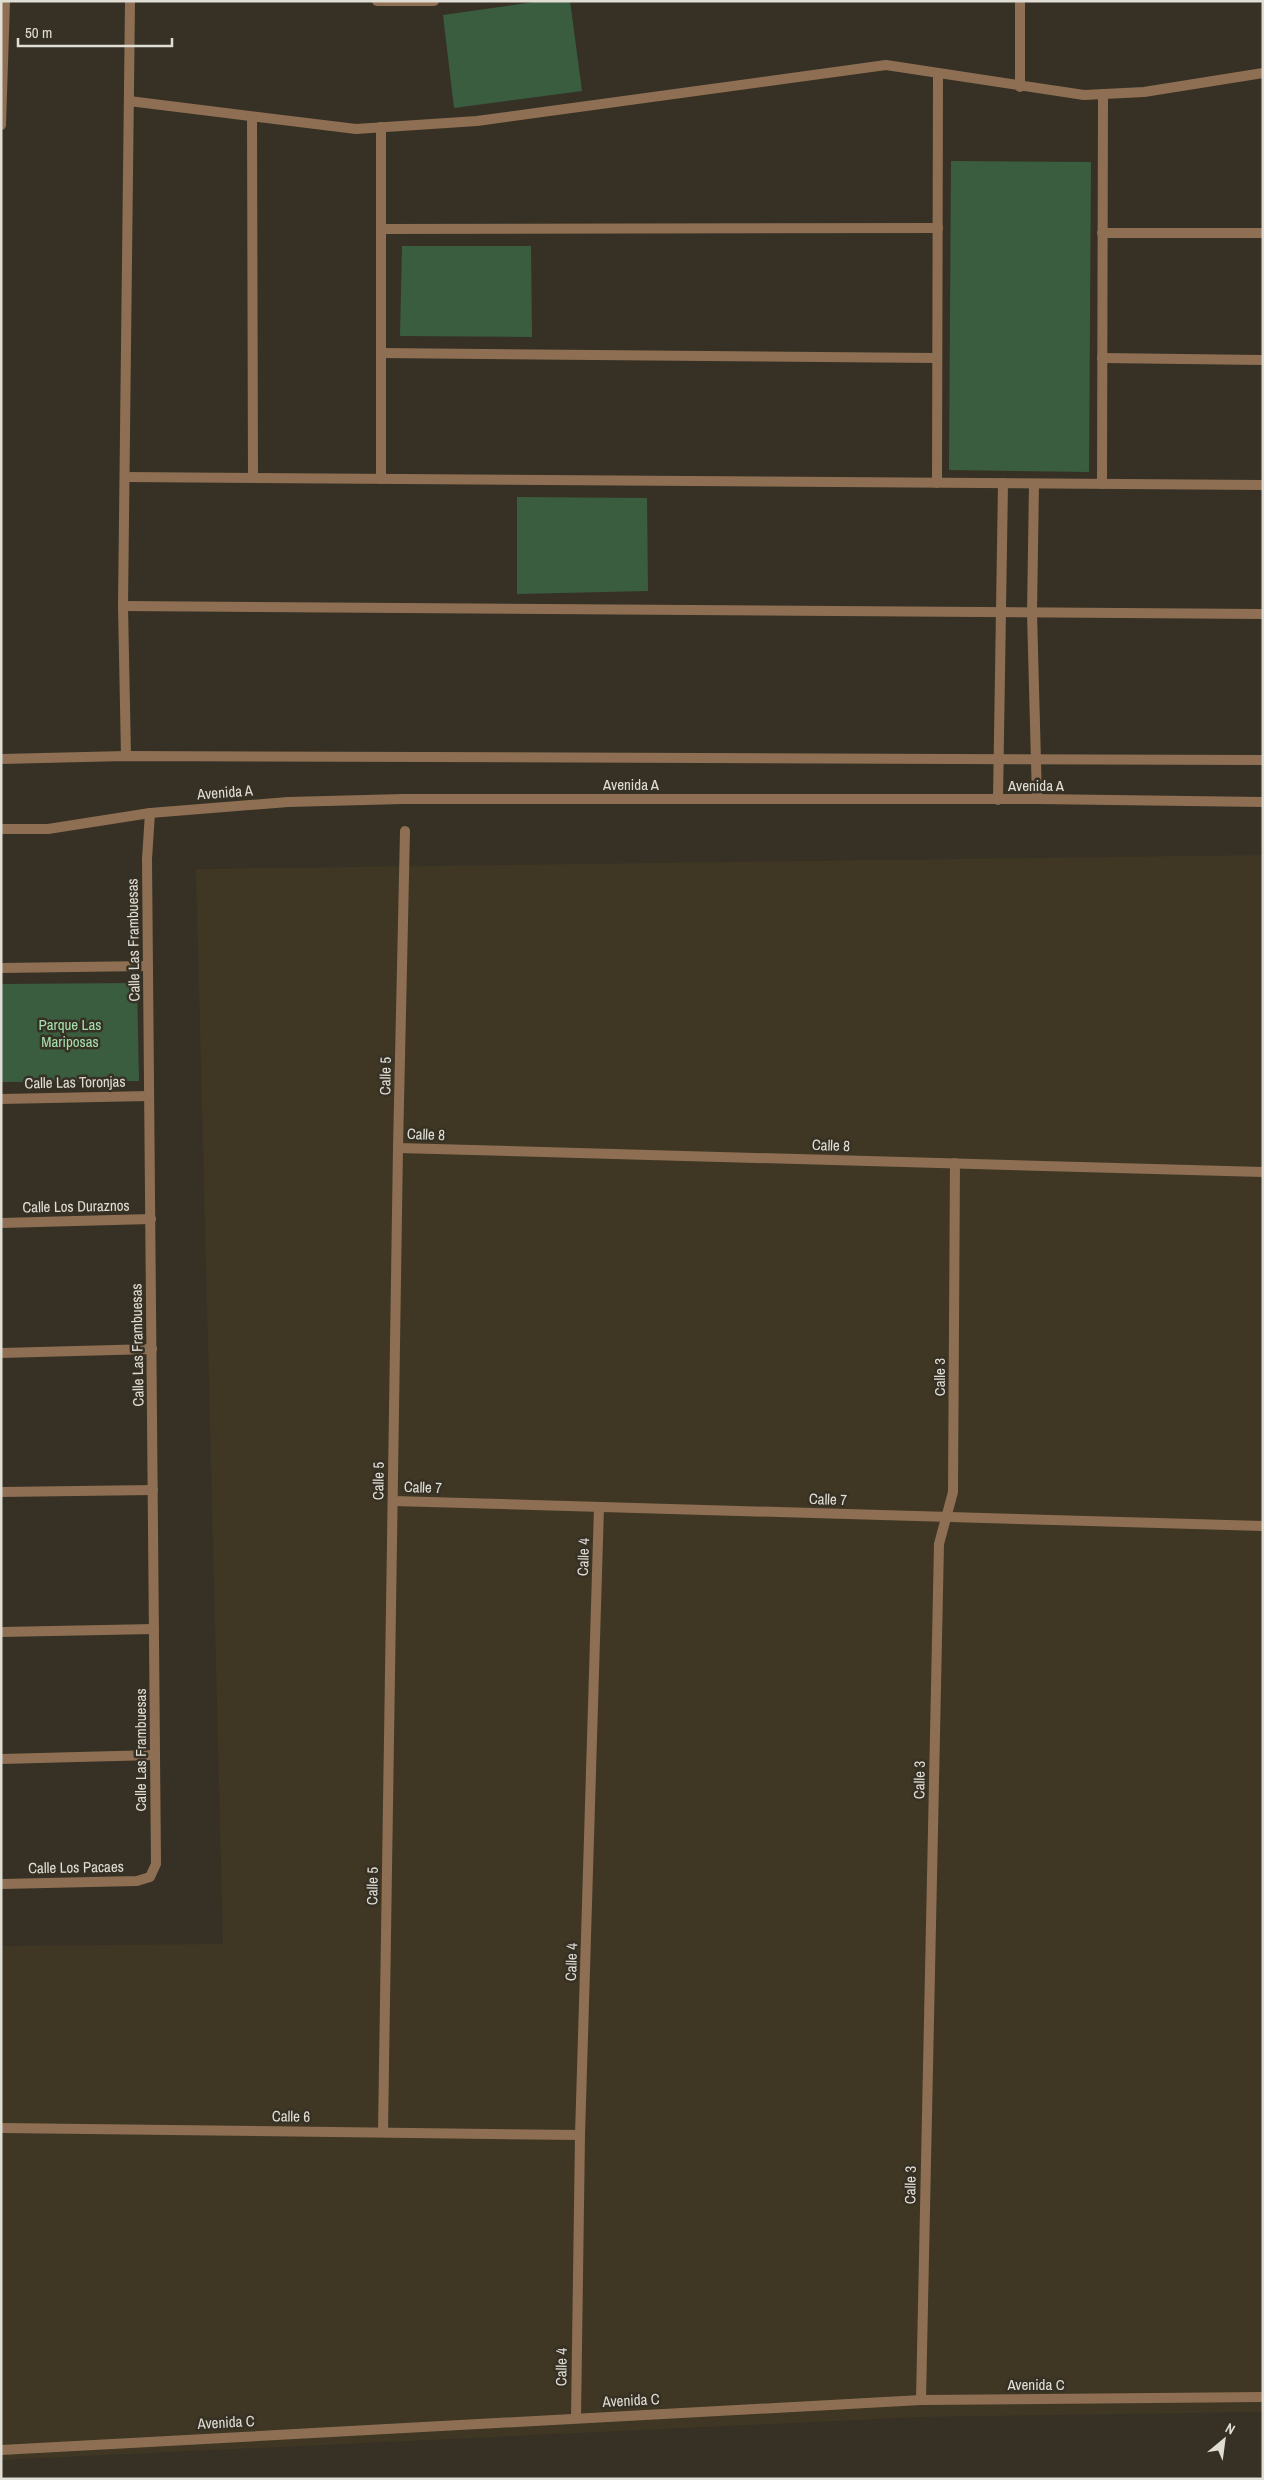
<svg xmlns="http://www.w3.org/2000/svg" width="1264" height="2480" viewBox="0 0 1264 2480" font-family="'Archivo Narrow',sans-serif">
	<rect width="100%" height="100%" fill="#363124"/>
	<polygon fill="#3f3724" points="1263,855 1263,2412 921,2417 1,2460 1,1946 223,1944 196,869"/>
	<g fill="#3a5d40">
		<polygon points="541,1 570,1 582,91 454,108 443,15"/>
		<polygon points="951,161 1091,162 1089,472 949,470"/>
		<polygon points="402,246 531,246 532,337 400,336"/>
		<polygon points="517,497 647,498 648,591 517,594"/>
		<polygon points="137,983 139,1081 1,1082 1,984"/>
	</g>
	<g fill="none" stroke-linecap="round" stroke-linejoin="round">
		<g stroke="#8e6f53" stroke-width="10">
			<polyline points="377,1 434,1"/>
			<polyline points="1020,87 1020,1"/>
			<polyline points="129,101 356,129 477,121 886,65 1084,95 1144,92 1263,73"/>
			<polyline points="252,117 253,478"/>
			<polyline points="1,125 5,1"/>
			<polyline points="381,127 381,479"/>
			<polyline points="382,229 938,228"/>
			<polyline points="1102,233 1263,233"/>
			<polyline points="381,353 937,358"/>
			<polyline points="1102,358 1263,360"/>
			<polyline points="125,477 1263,485"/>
			<polyline points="937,483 938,74"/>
			<polyline points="1034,484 1032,613 1037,799"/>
			<polyline points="1102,484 1103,94"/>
			<polyline points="123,606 1263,614"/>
			<polyline points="126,756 123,606 130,1"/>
			<polyline points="998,800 1003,483"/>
			<polyline points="1,968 148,966"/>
			<polyline points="1,1099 149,1096"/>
			<polyline points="398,1148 1263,1172"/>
			<polyline points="1,1223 151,1219"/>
			<polyline points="1,1353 152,1349"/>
			<polyline points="1,1492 153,1490"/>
			<polyline points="393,1501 1263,1526"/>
			<polyline points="1,1632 154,1629"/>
			<polyline points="1,1759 155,1755"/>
			<polyline points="1,1884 137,1881 150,1877 156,1864 147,859 150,813"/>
			<polyline points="1,2128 580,2135"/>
			<polyline points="383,2132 398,1148 405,831"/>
			<polyline points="921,2400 939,1544 953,1492 955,1163"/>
			<polyline points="576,2418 580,2135 599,1507"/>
			<polyline points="1,2450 921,2400 1263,2397"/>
		</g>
		<g stroke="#8e6f53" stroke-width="10">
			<polyline points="1,759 126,756 1263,760"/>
			<polyline points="1,829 48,829 150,813 288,802 403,799 1037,799 1263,802"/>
		</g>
	</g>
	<g text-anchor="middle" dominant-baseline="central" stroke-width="5" stroke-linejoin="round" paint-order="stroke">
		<g font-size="15" fill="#e0ddd5" stroke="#363124">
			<text x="631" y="784">Avenida A</text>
			<text x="1036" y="785">Avenida A</text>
			<text transform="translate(225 792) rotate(-4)">Avenida A</text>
			<text transform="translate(133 940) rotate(-91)">Calle Las Frambuesas</text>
			<text transform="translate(385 1076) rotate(-89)">Calle 5</text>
			<text transform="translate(75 1082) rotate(-1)">Calle Las Toronjas</text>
			<text transform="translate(426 1134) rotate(2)">Calle 8</text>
			<text transform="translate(831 1145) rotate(2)">Calle 8</text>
			<text transform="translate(76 1206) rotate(-1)">Calle Los Duraznos</text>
			<text transform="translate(137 1345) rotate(-91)">Calle Las Frambuesas</text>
			<text transform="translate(939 1377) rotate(-90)">Calle 3</text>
			<text transform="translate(378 1481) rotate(-89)">Calle 5</text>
			<text transform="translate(423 1487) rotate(2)">Calle 7</text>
			<text transform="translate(828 1499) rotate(2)">Calle 7</text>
			<text transform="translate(583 1557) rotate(-88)">Calle 4</text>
			<text transform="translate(140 1750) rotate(-90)">Calle Las Frambuesas</text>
			<text transform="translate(919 1780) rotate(-89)">Calle 3</text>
			<text transform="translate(76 1867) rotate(-1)">Calle Los Pacaes</text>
			<text transform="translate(372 1886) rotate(-89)">Calle 5</text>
			<text transform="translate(571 1962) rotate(-88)">Calle 4</text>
			<text transform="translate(291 2116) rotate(1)">Calle 6</text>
			<text transform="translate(910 2185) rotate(-89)">Calle 3</text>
			<text transform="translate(561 2367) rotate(-89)">Calle 4</text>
			<text x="1036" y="2384">Avenida C</text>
			<text transform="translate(631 2400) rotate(-3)">Avenida C</text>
			<text transform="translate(226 2422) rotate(-3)">Avenida C</text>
		</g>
		<g font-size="15" fill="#a3e0ac" stroke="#363124">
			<text x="70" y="1024">Parque Las<tspan x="70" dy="17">Mariposas</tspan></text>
		</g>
	</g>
	<rect width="1264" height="2480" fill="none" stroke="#e0ddd5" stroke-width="5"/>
	<g transform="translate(1224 2440) rotate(29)" stroke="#363124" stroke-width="4" paint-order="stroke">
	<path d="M0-4L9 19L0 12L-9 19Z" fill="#e0ddd5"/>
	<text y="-8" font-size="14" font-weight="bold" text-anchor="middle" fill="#e0ddd5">N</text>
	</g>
	<path d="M18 38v8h154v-8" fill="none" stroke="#e0ddd5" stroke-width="2.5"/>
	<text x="25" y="38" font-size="15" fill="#e0ddd5" stroke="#363124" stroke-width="4" paint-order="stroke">50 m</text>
</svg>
